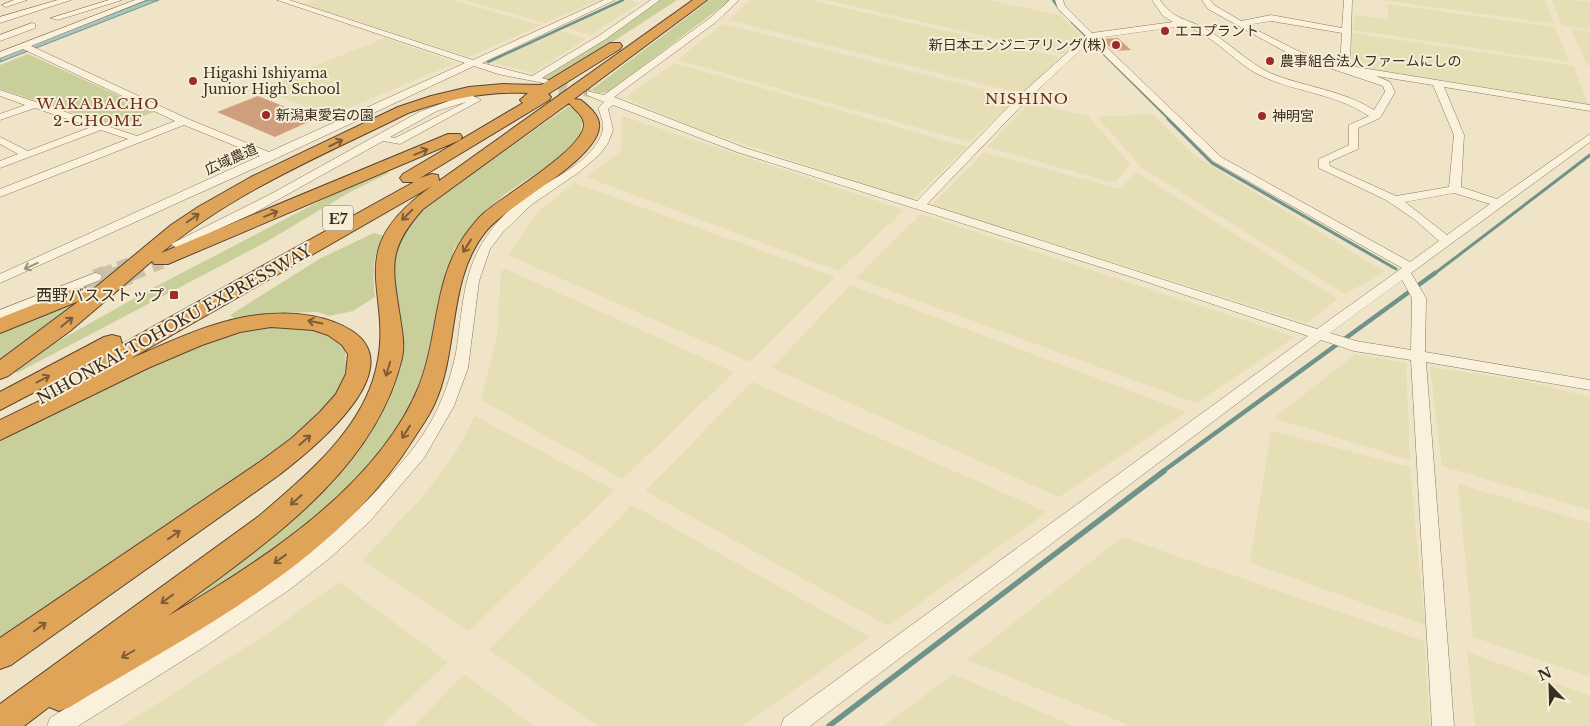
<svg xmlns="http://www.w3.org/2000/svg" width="1590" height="726" viewBox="0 0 1590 726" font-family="'Libre Baskerville','Noto Sans JP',serif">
	<rect width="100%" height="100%" fill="#f0e4c8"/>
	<g fill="#e6deb5">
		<polygon points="316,0 452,0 541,25 469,57 303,4"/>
		<polygon points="464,0 598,0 545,23"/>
		<polygon points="627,0 640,3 591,35 566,28"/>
		<polygon points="751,0 810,0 1060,57 1022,94 728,20"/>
		<polygon points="825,0 988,0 1060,15 1081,36 1064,54"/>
		<polygon points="1382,0 1545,0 1554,24"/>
		<polygon points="1552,0 1590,1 1590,30 1562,25"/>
		<polygon points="1387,4 1555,27 1569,62 1353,30 1355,15 1389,20"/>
		<polygon points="723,24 1017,98 969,142 677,60"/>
		<polygon points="1571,29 1590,32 1590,66 1587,65"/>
		<polygon points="560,31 586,39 532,73 491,62"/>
		<polygon points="1352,33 1569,65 1574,67 1589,106 1352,68"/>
		<polygon points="385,38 456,63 329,116 259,88"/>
		<polygon points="674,63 967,147 912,200 698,129 625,98"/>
		<polygon points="1030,102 1088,116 1130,164 1115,183 987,147"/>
		<polygon points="1153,114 1195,156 1385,272 1345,294 1141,167 1097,117"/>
		<polygon points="622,116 904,210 839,271 586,177 621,151"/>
		<polygon points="984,152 1120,189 1136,172 1338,299 1306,323 932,205"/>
		<polygon points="574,183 835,277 750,362 508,255 539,211"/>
		<polygon points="921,214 1295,337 1196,403 856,278"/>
		<polygon points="506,269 734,372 623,479 481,400 497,335 501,271"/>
		<polygon points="850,285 1186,412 1059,497 772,368"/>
		<polygon points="1356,354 1406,363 1410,460 1274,418"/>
		<polygon points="1430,367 1524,381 1590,397 1590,510 1442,466"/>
		<polygon points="752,382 1047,512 888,626 645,491"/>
		<polygon points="475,416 614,490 469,631 362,560 422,498 458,449"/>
		<polygon points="1271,431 1410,467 1425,625 1250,563"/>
		<polygon points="1458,484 1590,523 1590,677 1473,637"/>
		<polygon points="632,505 870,637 742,726 597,726 489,650"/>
		<polygon points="1122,537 1424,641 1430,726 1131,726 967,660"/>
		<polygon points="339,582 448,662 381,726 122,726 274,629"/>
		<polygon points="1467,652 1590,696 1590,726 1475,726"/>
		<polygon points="464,674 534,726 414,726"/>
		<polygon points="953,674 1074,726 884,726"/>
	</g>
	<g fill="#c9cf9b">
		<polygon points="658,0 677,0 553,81 543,79 543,76"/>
		<polygon points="710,0 730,0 609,92 599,93 591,90"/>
		<polygon points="28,54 154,112 116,127 0,89 0,65"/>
		<polygon points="569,106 578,113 582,121 581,135 562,156 505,194 471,226 454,249 444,286 435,338 411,411 374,463 324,517 217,595 143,634 384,405 390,257 400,230 426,206"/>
		<polygon points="385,171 389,173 350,192 266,242 17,373 13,369 30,357 149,290 343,189"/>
		<path d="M374,233L385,236C371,254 373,275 375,297L353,311L329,316L317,312L276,313L237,321L230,315L321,258Z"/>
		<polygon points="91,295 0,361 0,330"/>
		<polygon points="278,326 308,328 327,333 345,348 346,371 339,393 306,429 263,462 0,645 0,441 59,409 192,347 234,333"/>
	</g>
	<polygon fill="#a9c4bc" stroke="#6f938a" points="148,0 159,0 0,62 0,57"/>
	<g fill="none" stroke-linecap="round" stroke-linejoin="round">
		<g stroke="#6f938a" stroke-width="2.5">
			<polyline points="1053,0 1061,11"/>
			<polyline points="1072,22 1170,120"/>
			<polyline points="488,62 623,0"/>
		</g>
		<g stroke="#6f938a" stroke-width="3">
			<polyline points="1168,119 1212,163 1396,269"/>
			<polyline points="1434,274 1590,155"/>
		</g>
		<polyline stroke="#6f938a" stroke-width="4.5" points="1162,472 1435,273"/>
		<polyline stroke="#6f938a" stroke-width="5.5" points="829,726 1164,471"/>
	</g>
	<g fill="#cf9f7d">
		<polygon points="1118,38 1131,50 1114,51 1101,39"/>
		<polygon points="258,96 315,119 275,137 217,112"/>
	</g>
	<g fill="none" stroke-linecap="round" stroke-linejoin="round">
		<polyline stroke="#ccc0a6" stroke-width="9" stroke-dasharray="9 4.5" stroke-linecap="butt" points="545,82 590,93"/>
		<polyline stroke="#ccc0a6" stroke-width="12" stroke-dasharray="12 5.5" stroke-linecap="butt" points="102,274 177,244"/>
		<polyline stroke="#ccc0a6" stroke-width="15" stroke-dasharray="15 8" stroke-linecap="butt" points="95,277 105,273"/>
		<polyline stroke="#ccc0a6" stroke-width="14" stroke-dasharray="14 7" stroke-linecap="butt" points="538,89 560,95 576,103"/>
		<polyline stroke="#ccc0a6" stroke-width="18" stroke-dasharray="18 9" stroke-linecap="butt" points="126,274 161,260"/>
		<polyline stroke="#ccc0a6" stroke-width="22" stroke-dasharray="22 11" stroke-linecap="butt" points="80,293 129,273"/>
		<g stroke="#8d765c" stroke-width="1">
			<g id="minor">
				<polygon points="14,0 27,0 6,7 2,5"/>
				<polygon points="58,0 71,0 0,23 0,17"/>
				<polygon points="109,0 122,0 58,20 51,18"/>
				<polygon points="135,0 146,0 31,46 188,119 269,152 465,63 277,0 289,0 473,60 604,0 615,0 482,63 532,76 600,35 651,0 660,0 606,39 542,78 548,80 548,84 498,74 474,66 275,159 0,283 0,274 260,156 184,125 0,197 0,189 128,139 101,130 0,168 0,161 18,154 0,144 0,137 28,151 91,127 35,108 0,120 0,114 25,105 0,96 0,90 137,136 175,121 23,49 0,58 0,52"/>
				<path d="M730,0H739L716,22L614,97L745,148L917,201L1019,96L1086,36L1058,9L1055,0H1063L1065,6L1092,33L1173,22L1163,16L1152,0H1160C1174,21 1188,18 1207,30C1229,42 1247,62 1270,73C1304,87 1343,90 1374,110L1385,92L1383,86L1291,55L1208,9L1202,0H1210L1214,5L1241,21L1271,15L1342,28L1344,0H1352L1350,66L1590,105V111L1444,87L1464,135L1461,187L1497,199L1590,134V142L1411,273L1426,298L1425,352L1590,380V390L1426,362L1454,726H1432L1411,360L1354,351L1321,340L810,726H781L784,718L1308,336L1132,277L737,152L613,105L608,109L613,130L608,143L599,155L579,172L531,205L503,232L490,249L479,281L468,368L454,406L424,458L370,521L331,557L289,590L201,649L78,726H47L50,718C164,647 288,587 380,487C400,465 419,444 433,418C444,397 451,376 456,353C463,310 462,269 489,233C499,218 515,204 530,194C554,177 591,163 602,133C605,125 601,116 598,108L604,102L587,95V91L604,95L710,18ZM1271,21L1342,33L1340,66L1298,51L1247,25ZM1183,26C1211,33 1229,57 1254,72C1289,92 1334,92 1369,116L1349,125V145L1319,159V168L1386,200L1414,219L1439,241L1410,262L1221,157L1097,38ZM1090,41L1213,161L1402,268L1317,329L927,204L1027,100ZM1376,76L1433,85L1454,135L1449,187L1396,196L1330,166L1329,162L1358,149V128L1380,118L1395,92L1390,82ZM1454,193L1490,204L1447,235L1405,202ZM1402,280L1412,298L1411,350L1356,341L1330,333Z"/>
				<polygon points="32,23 35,24 35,28 0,41 0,35"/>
				<path d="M462,96H473L481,100L400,144L383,141L254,213L177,248L171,244L269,195L419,112ZM466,102L395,138L390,137L437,111Z"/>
				<polygon points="95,273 100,274 102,277 100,280 0,319 0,310"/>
			</g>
		</g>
		<g stroke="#5b4430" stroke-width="2">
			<path id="highway" d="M693,0H707L574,99L581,100C589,107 601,116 599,128C595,161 510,203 487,230C446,279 460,350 434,405C429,416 421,427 414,438C336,564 193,632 70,707L59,711L49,707L24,726H0V704L259,516C302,479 355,436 373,380C401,293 333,256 432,186L130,359C174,340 222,316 271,314C298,312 329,316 352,331C412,370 310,451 279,475L11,665L0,669V638L261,461L292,438L320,412L336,394L346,374L348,354L342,345L328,335L313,330L271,327L240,332L202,345L148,368L0,440V420L93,375L88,373L85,368L86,365L0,410V392L104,337L112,335L120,337L122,344L414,182H403L400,178L403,174L523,103L520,100L528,93C487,91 447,99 408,113C324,155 234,191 161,253L448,134H460L462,137L460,140L168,264H154L152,261L70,331L8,376L0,379V360L79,301L0,333V318L73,289L80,287L87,289L90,292L171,225L198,207L251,177L398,107L431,96L469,87L503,84L541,85L610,43H620L622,46L620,49L548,94L551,97L549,100L420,178L432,174L438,175L439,181ZM569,103C574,110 583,114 584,124C586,148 503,196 484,213C477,219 471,227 465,235C433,281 439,336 419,386C378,487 259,563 168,616C258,548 374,476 402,358C405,344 402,331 400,317C392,266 387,249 423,209Z"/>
		</g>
		<use href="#minor" fill="#faf1dc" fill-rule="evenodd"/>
		<use href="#highway" fill="#e0a458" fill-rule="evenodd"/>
	</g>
	<defs><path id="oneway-shaft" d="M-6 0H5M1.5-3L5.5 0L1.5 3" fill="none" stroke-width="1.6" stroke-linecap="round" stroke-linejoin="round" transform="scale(1.25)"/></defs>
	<g stroke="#7e5d36">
		<use href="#oneway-shaft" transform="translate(336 143) rotate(-26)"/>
		<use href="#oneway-shaft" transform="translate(421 152) rotate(-23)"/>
		<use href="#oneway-shaft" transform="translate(271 214) rotate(-22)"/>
		<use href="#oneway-shaft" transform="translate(407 215) rotate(135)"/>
		<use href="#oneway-shaft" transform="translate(193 218) rotate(-35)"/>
		<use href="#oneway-shaft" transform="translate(467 246) rotate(122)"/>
		<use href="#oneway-shaft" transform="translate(67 322) rotate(-39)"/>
		<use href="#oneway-shaft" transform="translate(315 322) rotate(-168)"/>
		<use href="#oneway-shaft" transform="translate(388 369) rotate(107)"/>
		<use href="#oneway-shaft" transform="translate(43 379) rotate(-28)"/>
		<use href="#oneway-shaft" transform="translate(406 432) rotate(122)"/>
		<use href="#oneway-shaft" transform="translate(305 440) rotate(-41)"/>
		<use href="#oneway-shaft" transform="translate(296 500) rotate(138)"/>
		<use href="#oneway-shaft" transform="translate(174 535) rotate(-35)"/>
		<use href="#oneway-shaft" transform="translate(280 559) rotate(144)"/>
		<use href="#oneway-shaft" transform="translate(167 599) rotate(144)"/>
		<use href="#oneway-shaft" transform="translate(40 627) rotate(-35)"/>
		<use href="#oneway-shaft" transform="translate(128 654) rotate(150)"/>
	</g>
	<use stroke="#9c907e" href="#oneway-shaft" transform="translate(31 266) rotate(156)"/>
	<g fill="#9e2a2b" stroke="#f7eed8" stroke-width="2">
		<circle cx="1165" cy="31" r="5"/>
		<circle cx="1116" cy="45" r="5"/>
		<circle cx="1270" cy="61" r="5"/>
		<circle cx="193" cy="81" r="5"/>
		<circle cx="266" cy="115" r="5"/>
		<circle cx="1262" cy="116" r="5"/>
		<rect x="169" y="290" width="10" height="10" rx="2.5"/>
	</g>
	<g text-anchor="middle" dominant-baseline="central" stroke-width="4" stroke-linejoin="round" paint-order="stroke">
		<g font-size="14" fill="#3d2e20" stroke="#f7eed8" text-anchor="start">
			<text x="1175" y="31">エコプラント</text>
			<text x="1106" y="45" text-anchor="end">新日本エンジニアリング(株)</text>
			<text x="1280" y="61">農事組合法人ファームにしの</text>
			<text x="203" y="73">Higashi Ishiyama<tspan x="203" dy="16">Junior High School</tspan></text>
			<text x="276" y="115">新潟東愛宕の園</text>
			<text x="1272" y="116">神明宮</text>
		</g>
		<g font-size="14" fill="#3d2e20" stroke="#f7eed8">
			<text transform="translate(231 159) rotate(-24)">広域農道</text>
		</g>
		<g font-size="15" letter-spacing="1" fill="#6b2e1e" stroke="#f7eed8">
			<text x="1027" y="98">NISHINO</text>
			<text x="98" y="103">WAKABACHO<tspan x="98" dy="17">2-CHOME</tspan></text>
		</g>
		<rect fill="#f7eed8" stroke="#756857" stroke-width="1" x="323" y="205.5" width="30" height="25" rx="4"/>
		<g font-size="15" font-weight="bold" fill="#3d2e20">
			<text x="338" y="218">E7</text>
		</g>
		<g font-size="16" fill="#3d2e20" stroke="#f7eed8" text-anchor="end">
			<text x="164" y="295">西野バスストップ</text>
		</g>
		<g font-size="16" fill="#3d2e20" stroke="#f7eed8">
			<text transform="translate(174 324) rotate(-29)">NIHONKAI-TOHOKU EXPRESSWAY</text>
		</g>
	</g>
	<g transform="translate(1550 686) rotate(337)" stroke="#f7eed8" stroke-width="4" paint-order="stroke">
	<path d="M0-4L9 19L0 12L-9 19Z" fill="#3d2e20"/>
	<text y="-8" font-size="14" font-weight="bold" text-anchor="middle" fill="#3d2e20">N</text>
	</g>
</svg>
